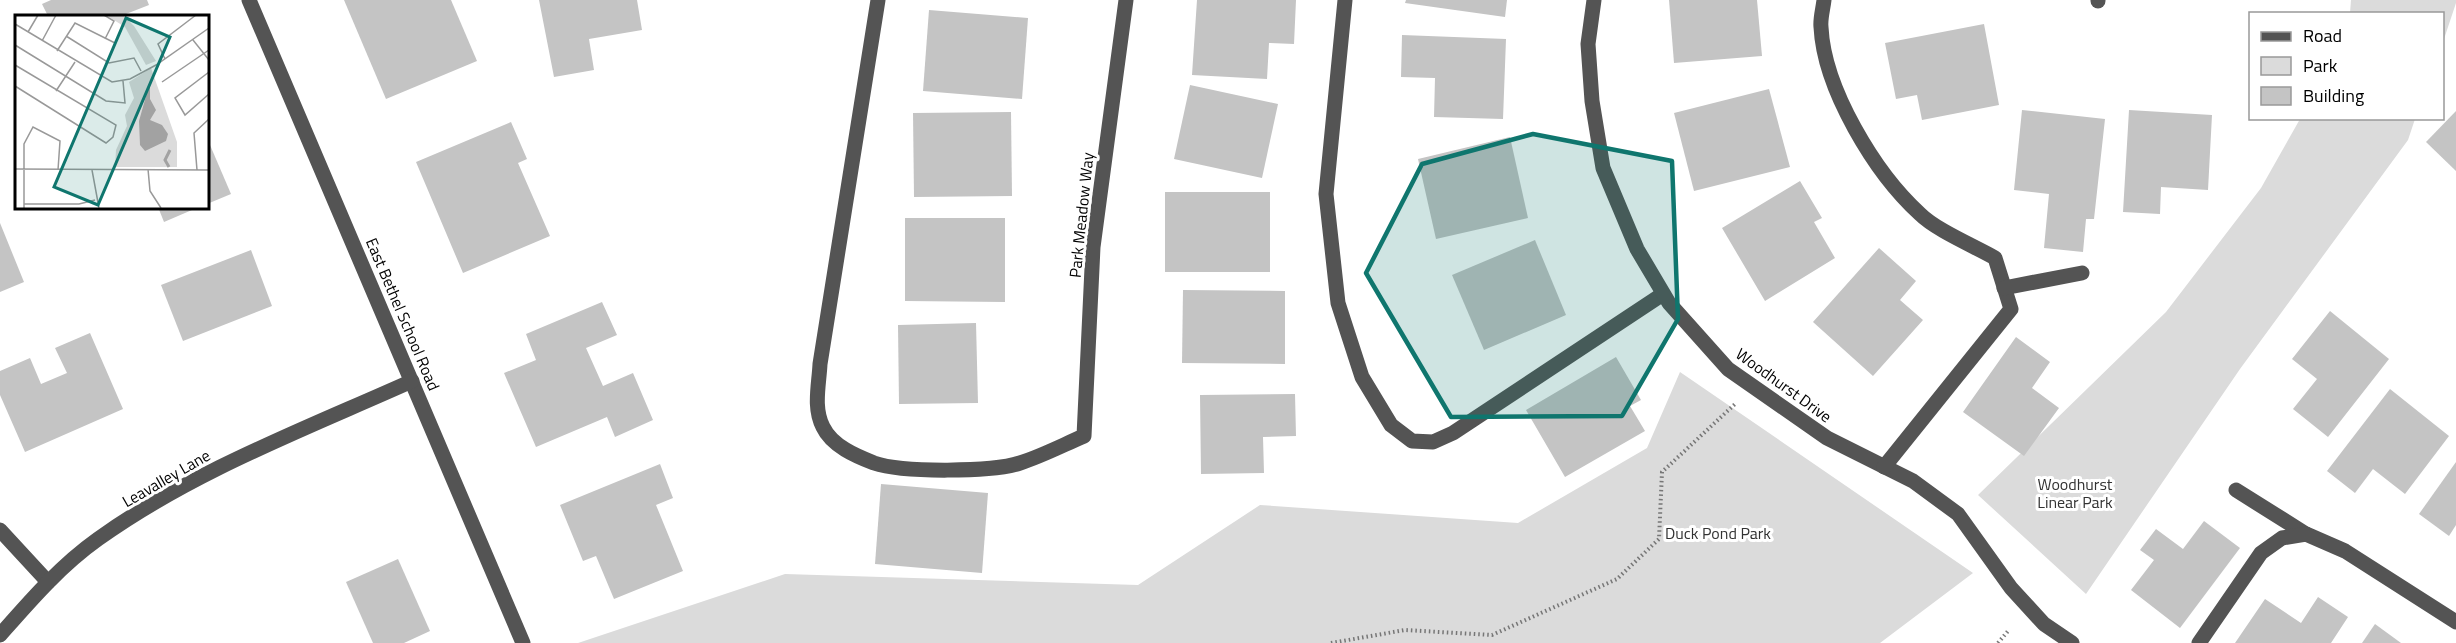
<svg xmlns="http://www.w3.org/2000/svg" width="2456" height="643" viewBox="0 0 2456 643" font-family="'Titillium Web',sans-serif">
	<rect width="100%" height="100%" fill="#fff"/>
	<g fill="#dbdbdb">
		<polygon points="2351,0 2456,0 2456,3 2443,42 2442,14 2350,13"/>
		<polygon points="2300,119 2415,119 2408,140 2240,369 2086,594 1978,495 2166,312 2261,188"/>
		<polygon points="1680,372 1973,573 1880,643 578,643 785,574 1138,585 1260,505 1518,523 1647,448"/>
	</g>
	<g fill="#c4c4c4">
		<polygon points="51,0 147,0 149,5 126,14 127,16 48,16 42,4"/>
		<polygon points="344,0 451,0 477,61 386,99"/>
		<polygon points="539,0 637,0 642,30 589,39 594,70 554,77"/>
		<polygon points="1197,0 1296,0 1294,44 1269,43 1267,79 1192,75"/>
		<polygon points="1406,0 1507,0 1505,17 1405,3"/>
		<polygon points="1669,0 1757,0 1762,56 1674,63"/>
		<polygon points="929,10 1028,18 1022,99 923,91"/>
		<polygon points="1984,24 1999,105 1922,120 1917,95 1896,99 1885,43"/>
		<polygon points="1402,35 1506,39 1503,119 1434,117 1435,78 1401,77"/>
		<polygon points="1190,85 1278,104 1262,178 1174,159"/>
		<polygon points="1769,89 1790,167 1694,191 1674,113"/>
		<polygon points="2022,110 2105,119 2094,219 2086,219 2083,252 2044,248 2049,194 2014,190"/>
		<polygon points="2129,110 2212,115 2208,190 2161,187 2160,214 2123,212"/>
		<polygon points="2456,111 2456,171 2426,142"/>
		<polygon points="1011,112 1012,196 914,197 913,113"/>
		<polygon points="511,122 527,159 518,163 550,236 463,273 416,162"/>
		<polygon points="1510,137 1528,218 1436,239 1418,159"/>
		<polygon points="207,138 231,194 207,204"/>
		<polygon points="1800,181 1822,218 1814,222 1835,258 1765,301 1722,228"/>
		<rect x="1165" y="192" width="105" height="80"/>
		<polygon points="158,207 199,207 164,222"/>
		<polygon points="905,218 1005,218 1005,302 905,301"/>
		<polygon points="0,223 24,282 0,292"/>
		<polygon points="1535,240 1566,315 1484,350 1452,275"/>
		<polygon points="1879,248 1916,281 1900,300 1923,320 1873,376 1813,322"/>
		<polygon points="251,250 272,306 183,341 161,285"/>
		<polygon points="1183,290 1285,291 1285,364 1182,363"/>
		<polygon points="602,302 617,335 586,348 603,386 633,373 653,420 615,437 607,417 536,447 504,373 536,360 526,334"/>
		<polygon points="2330,311 2389,359 2328,437 2293,409 2317,379 2292,359"/>
		<polygon points="976,323 978,403 899,404 898,325"/>
		<polygon points="90,333 123,409 25,452 0,395 0,371 30,358 41,384 67,373 55,348"/>
		<polygon points="2016,337 2050,362 2032,388 2059,408 2024,456 1963,412"/>
		<polygon points="1616,357 1641,400 1630,406 1645,431 1565,477 1526,410"/>
		<polygon points="2390,389 2449,436 2405,494 2373,469 2355,493 2327,471"/>
		<polygon points="1295,394 1296,436 1263,437 1264,473 1201,474 1200,395"/>
		<polygon points="2456,462 2456,525 2449,536 2419,514"/>
		<polygon points="660,464 673,498 656,505 683,571 614,599 596,556 583,561 560,505"/>
		<polygon points="881,484 988,493 982,573 875,564"/>
		<polygon points="2204,521 2240,548 2180,628 2131,590 2154,560 2140,550 2156,529 2183,549"/>
		<polygon points="398,559 430,631 404,643 373,643 346,582"/>
		<polygon points="2318,597 2348,617 2331,643 2235,643 2265,599 2301,623"/>
		<polygon points="2375,624 2401,643 2362,643"/>
	</g>
	<g fill="none" stroke-linecap="round" stroke-linejoin="round">
		<g stroke="#767676" stroke-width="4" stroke-dasharray="1.5 3" stroke-linecap="butt">
			<polyline points="1331,643 1405,630 1492,635 1617,579 1659,539 1662,472 1735,404"/>
			<polyline points="1998,643 2008,631"/>
		</g>
		<g stroke="#545454" stroke-width="15">
			<polyline points="249,0 523,643"/>
			<path d="M878,0L820,364C819,385 813,408 823,427C832,446 856,456 874,463C903,473 992,472 1020,463C1042,456 1063,445 1084,436L1093,247L1126,0"/>
			<polyline points="1345,0 1326,194 1338,303 1362,377 1391,425 1412,441 1433,442 1453,433 1663,294"/>
			<polyline points="1594,0 1588,44 1592,101 1603,168 1637,249 1669,303 1728,369 1827,438 1913,481 1958,514 2011,588 2044,624 2072,643"/>
			<path d="M1824,0C1823,9 1820,19 1821,27C1824,89 1875,173 1920,214C1936,230 1974,246 1995,258L2011,309L1884,467"/>
			<polyline points="2098,0 2098,1"/>
			<polyline points="2004,288 2082,273"/>
			<polyline points="2236,490 2306,534"/>
			<polyline points="0,530 48,582"/>
			<path d="M0,635C30,601 60,566 98,539C193,471 305,429 412,381"/>
			<polyline points="2199,643 2261,553 2282,538 2306,534 2345,551 2456,622"/>
		</g>
	</g>
	<path fill="#0f766e" fill-opacity="0.2" stroke="#0f766e" stroke-width="4.5" stroke-linejoin="round" d="M1533,134L1672,161L1678,319L1622,416L1451,417L1366,273L1422,164Z"/>
	<g text-anchor="middle" dominant-baseline="central" stroke-width="6" stroke-linejoin="round" paint-order="stroke">
		<g font-size="16" fill="#000" stroke="#fff">
			<text transform="translate(1081 215) rotate(-84)">Park Meadow Way</text>
			<text transform="translate(403 314) rotate(67)">East Bethel School Road</text>
			<text transform="translate(1784 385) rotate(36)">Woodhurst Drive</text>
			<text transform="translate(166 478) rotate(-30)">Leavalley Lane</text>
		</g>
		<g font-size="16" fill="#323232" stroke="#fff">
			<text x="2075" y="484">Woodhurst<tspan x="2075" dy="18">Linear Park</tspan></text>
			<text x="1718" y="533">Duck Pond Park</text>
		</g>
	</g>
	<g transform="translate(15 15)">
		<rect width="194" height="194" fill="#fff"/>
		<path d="M91,0H108L119,11L141,46L131,50L110,12ZM136,53L162,127V152H100L101,135L112,111L110,100L119,83L114,67Z" fill="#dbdbdb"/>
		<path d="M135,67V84L141,95L135,105L147,110L153,119L151,126L130,136L125,130L124,106Z" fill="#a2a2a2"/>
		<path fill="none" stroke="#a2a2a2" stroke-width="3" d="M154,152L150,145L155,135"/>
		<path fill="none" stroke="#999" stroke-width="1.5" d="M89,0L99,6L90,24M0,9L97,67L115,64L141,50L194,13M13,17L23,0M51,21L94,48L119,43L126,56M178,25L194,45M27,26L41,0M0,30L91,86L110,88L108,66M42,36L60,8L100,28M150,44L143,29L181,0M0,50L101,110L98,122L91,128L0,71M194,57L160,83L170,100L194,79M147,67L194,35M41,76L60,47M0,154L194,155M133,154L135,176L146,193M77,155L84,193M182,155L179,118L194,104M9,189H64L80,185M9,193V129L18,112L45,126L43,155"/>
		<path fill="#0f766e" fill-opacity="0.15" stroke="#0f766e" stroke-width="3" d="M111,3L155,22L83,190L39,172Z"/>
		<rect width="194" height="194" fill="none" stroke="#000" stroke-width="3"/>
	</g>
	<rect x="2249" y="12" width="195" height="108" fill="#ffffff" stroke="#999999" stroke-width="1.5"/>
	<rect x="2261" y="32" width="30" height="9" fill="#545454" stroke="#999999" stroke-width="1.5"/>
	<text x="2303" y="42" font-size="18" fill="#000000">Road</text>
	<rect x="2261" y="57" width="30" height="18" fill="#dbdbdb" stroke="#999999" stroke-width="1.5"/>
	<text x="2303" y="72" font-size="18" fill="#000000">Park</text>
	<rect x="2261" y="87" width="30" height="18" fill="#c4c4c4" stroke="#999999" stroke-width="1.5"/>
	<text x="2303" y="102" font-size="18" fill="#000000">Building</text>
</svg>
